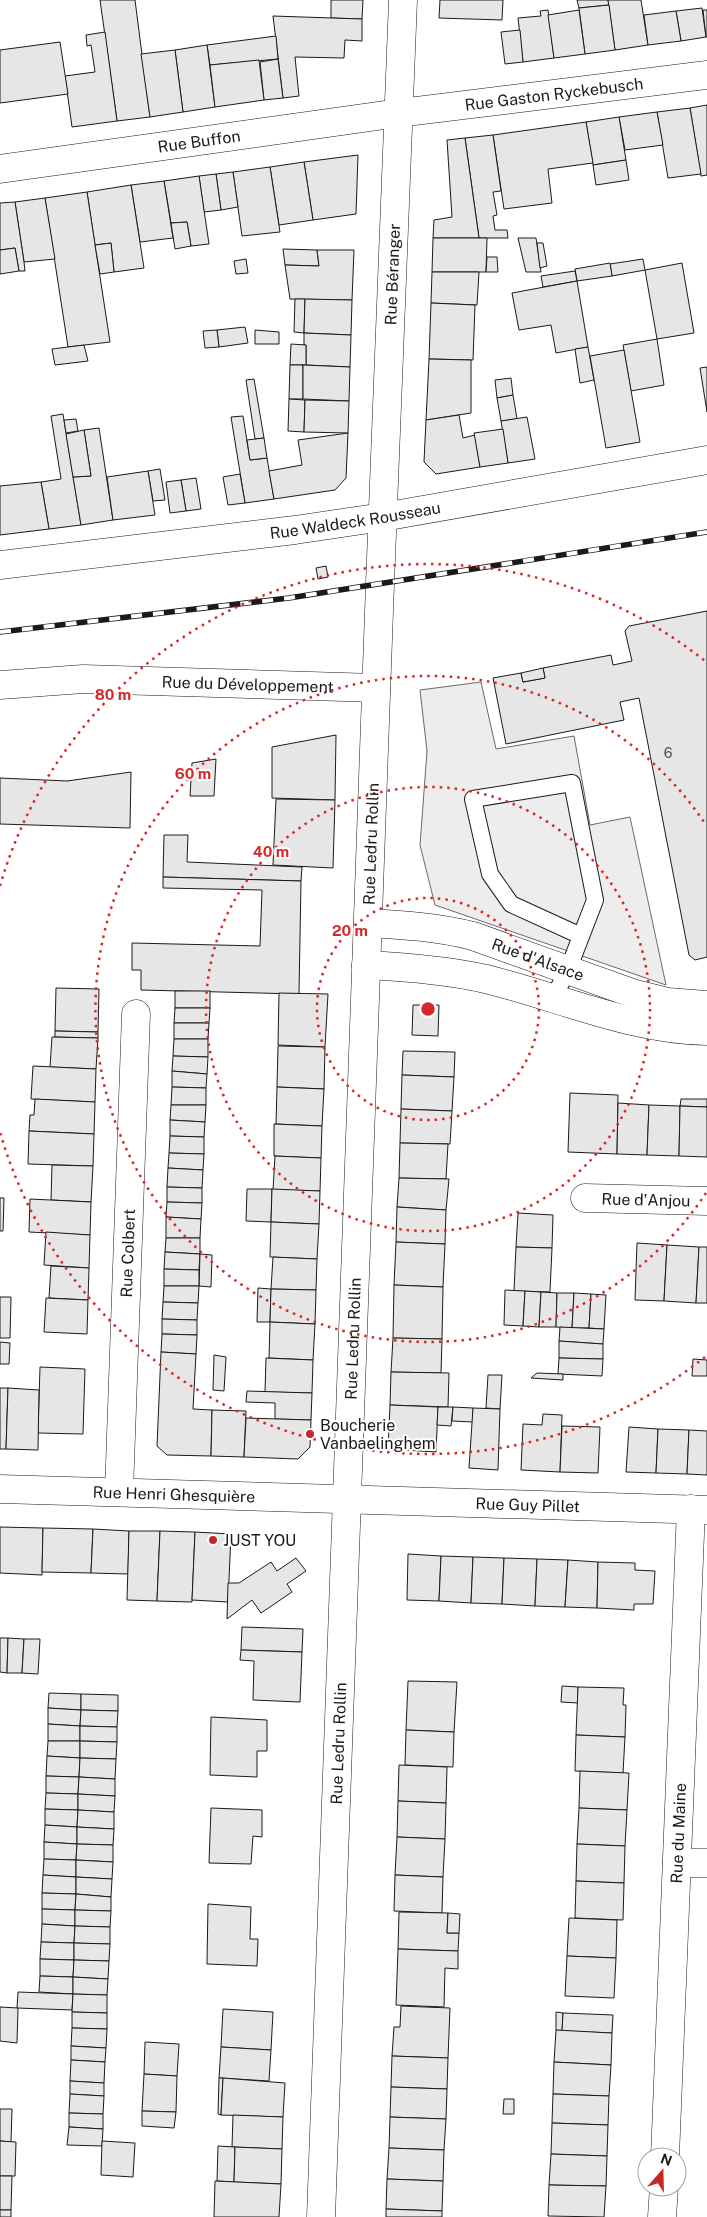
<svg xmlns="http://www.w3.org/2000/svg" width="707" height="2217" viewBox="0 0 707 2217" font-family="'Public Sans',sans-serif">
	<rect width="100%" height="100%" fill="#fff"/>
	<polygon fill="#ededed" stroke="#6a6a6a" points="481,682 496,749 574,736 590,825 630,817 666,985 435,905 420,845 427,751 420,690"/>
	<g fill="#e6e6e6" stroke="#1a1a1a">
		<polygon points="100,0 135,0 150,117 117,121"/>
		<polygon points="331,0 363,0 362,19 331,18"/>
		<polygon points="440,0 503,0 502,20 439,18"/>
		<polygon points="577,0 608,0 609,5 579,8"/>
		<polygon points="608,0 641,0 648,45 615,50"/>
		<polygon points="609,5 615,50 585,54 579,8"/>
		<polygon points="702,8 706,37 681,41 676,11"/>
		<polygon points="548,10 554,58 523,62 518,18 541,16 540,11"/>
		<polygon points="579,10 585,54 554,58 548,15"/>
		<polygon points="703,10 707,10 707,37 706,37"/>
		<polygon points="676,11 681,41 648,45 644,15"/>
		<polygon points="273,16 362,19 362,41 345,40 344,58 295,57 299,96 283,98"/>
		<polygon points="520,30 523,62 505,64 501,32"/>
		<polygon points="105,32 117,121 72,127 65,76 95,72 91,45 87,46 86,35"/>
		<polygon points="276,36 278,59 210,65 207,45"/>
		<polygon points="60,42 68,94 0,103 0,50"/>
		<polygon points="207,45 215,107 183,112 175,50"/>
		<polygon points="175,50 183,112 150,117 141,54"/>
		<polygon points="278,59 283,98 264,100 260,62"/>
		<polygon points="259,60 264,100 215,107 210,65"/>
		<polygon points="707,105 707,175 701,176 690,108"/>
		<polygon points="690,108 701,174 668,178 657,112"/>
		<polygon points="657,112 663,145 625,150 619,117"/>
		<polygon points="619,117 626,160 593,165 586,122"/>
		<polygon points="586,122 593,163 548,169 552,203 504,209 493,135"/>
		<polygon points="493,135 501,191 493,192 497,215 493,216 495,230 507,230 508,238 479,238 465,138"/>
		<polygon points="465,138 479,238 433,238 434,220 452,217 447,140"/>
		<polygon points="358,155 356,214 313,220 304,162"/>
		<polygon points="626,160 629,180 596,185 593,165"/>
		<polygon points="304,162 313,220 279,225 270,167"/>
		<polygon points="270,167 280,232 242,236 233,172"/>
		<polygon points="233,172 238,207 221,210 216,174"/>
		<polygon points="216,174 221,210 204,212 199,176"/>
		<polygon points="199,176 209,244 191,246 187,222 171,223 164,181"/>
		<polygon points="164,181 173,238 140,242 131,185"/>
		<polygon points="131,185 144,268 114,272 111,243 95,245 87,192"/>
		<polygon points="87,192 110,342 68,347 45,198"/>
		<polygon points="45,198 55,259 24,262 15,202"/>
		<polygon points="15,202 24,262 25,271 19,271 15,248 0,250 0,203"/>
		<polygon points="187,222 191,246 175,249 171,223"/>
		<polygon points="433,238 487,238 486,272 432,272"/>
		<polygon points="518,238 536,238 541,272 526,272"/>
		<polygon points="111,243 114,272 100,274 95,245"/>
		<polygon points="537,243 543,243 547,266 540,268"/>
		<polygon points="15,248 19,271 0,274 0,250"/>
		<polygon points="283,249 317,250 319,266 285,265"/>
		<polygon points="317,250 354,250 352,300 290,299 285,265 319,266"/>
		<polygon points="487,257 497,257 498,272 486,272"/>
		<polygon points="246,259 248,273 236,274 234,261"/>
		<polygon points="643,259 645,270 612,276 610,264"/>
		<polygon points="610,263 612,276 577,281 575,269"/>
		<polygon points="682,263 694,333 657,339 645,270"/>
		<polygon points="575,271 577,281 543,287 541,276"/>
		<polygon points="432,272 479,272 477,305 431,303"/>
		<polygon points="577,281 588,347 556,353 551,325 519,330 512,293"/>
		<polygon points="295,299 305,299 304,333 294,332"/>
		<polygon points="305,299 352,300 351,335 304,333"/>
		<polygon points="431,303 475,305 473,360 429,359"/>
		<polygon points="245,327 248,343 219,347 217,330"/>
		<polygon points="217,330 219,347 205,348 203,331"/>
		<polygon points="255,330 279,332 279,344 255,344"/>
		<polygon points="304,333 351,335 350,367 306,365 306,345 304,345"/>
		<polygon points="657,339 664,385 631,391 623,345"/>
		<polygon points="291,344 306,345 306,365 290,365"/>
		<polygon points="84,345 88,361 55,365 52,349"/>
		<polygon points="588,347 594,380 580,383 575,349"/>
		<polygon points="624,350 640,442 606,448 590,356"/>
		<polygon points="429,359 471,360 471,413 426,420"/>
		<polygon points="290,365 303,365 303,399 289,399"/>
		<polygon points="303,365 350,367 349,401 303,399"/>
		<polygon points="707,367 707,412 700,368"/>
		<polygon points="511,378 513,395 497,398 495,380"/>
		<polygon points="254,379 264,438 255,439 246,380"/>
		<polygon points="513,395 517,419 501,421 497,398"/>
		<polygon points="289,399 305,400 304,432 288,431"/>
		<polygon points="305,400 349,401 348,433 304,432"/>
		<polygon points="63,414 81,525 49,529 41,482 61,479 51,416"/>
		<polygon points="459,415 463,438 475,435 480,467 436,474 424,462 426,420"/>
		<polygon points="243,416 250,460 267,458 274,499 245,503 231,417"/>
		<polygon points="527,417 535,459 508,463 501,421"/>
		<polygon points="76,419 78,431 66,433 64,420"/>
		<polygon points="99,428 113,520 81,525 73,477 91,476 84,430"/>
		<polygon points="503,429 508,463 480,467 474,433"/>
		<polygon points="84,430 91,476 73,477 66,434"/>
		<polygon points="348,433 346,478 335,490 274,499 269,471 302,465 298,440"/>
		<polygon points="264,438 267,458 250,460 247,440"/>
		<polygon points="160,469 165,500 153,501 148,471"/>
		<polygon points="148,471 155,515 113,520 107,477"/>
		<polygon points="240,474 245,503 228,505 223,477"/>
		<polygon points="196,478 201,509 186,511 181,480"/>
		<polygon points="181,480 186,511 170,513 166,482"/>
		<polygon points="41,482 49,529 0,535 0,486"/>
		<polygon points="326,566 328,577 318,579 316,568"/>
		<polygon points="707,611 707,957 695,960 689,955 639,698 620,702 624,720 506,744 493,678 521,673 523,682 545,678 543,668 611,655 613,665 632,661 625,631 629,626"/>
		<polygon points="543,668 545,678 523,682 521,673"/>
		<polygon points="336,735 335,800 272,798 272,747"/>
		<polygon points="216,759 214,796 190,796 192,763"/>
		<polygon points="131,772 130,828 0,824 0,778 67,781"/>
		<polygon points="276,799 335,800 333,868 273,865"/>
		<polygon points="164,835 188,835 187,862 302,867 301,881 163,877"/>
		<polygon points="163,877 301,881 299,994 141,990 141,970 132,970 132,943 260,946 262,890 163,888"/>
		<polygon points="56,988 99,989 98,1032 55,1031"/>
		<rect x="175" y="991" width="35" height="17"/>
		<polygon points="279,993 328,994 325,1047 278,1045"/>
		<polygon points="413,1005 439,1005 438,1036 412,1035"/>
		<polygon points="175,1008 210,1008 209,1023 174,1023"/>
		<polygon points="174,1023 209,1023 208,1039 174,1039"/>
		<polygon points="55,1031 98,1032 98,1038 55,1037"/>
		<polygon points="52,1037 98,1038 96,1069 50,1067"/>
		<polygon points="174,1039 208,1039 208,1057 173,1056"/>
		<polygon points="278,1046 325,1047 324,1089 277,1087"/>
		<polygon points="403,1051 455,1052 454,1077 402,1075"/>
		<polygon points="173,1056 208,1057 207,1074 172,1071"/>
		<polygon points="33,1066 96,1069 95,1102 31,1099"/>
		<polygon points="172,1071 207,1074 206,1088 172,1087"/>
		<polygon points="402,1075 454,1077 452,1111 401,1109"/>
		<polygon points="172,1087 206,1088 206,1105 171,1105"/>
		<polygon points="277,1087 324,1089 322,1126 276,1124"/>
		<polygon points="570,1093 618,1095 617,1154 568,1152"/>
		<polygon points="35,1099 95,1102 94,1134 29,1131 30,1115 34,1115"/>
		<polygon points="681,1099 707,1099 707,1107 680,1106"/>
		<polygon points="618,1103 649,1105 647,1155 617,1154"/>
		<polygon points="171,1105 206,1105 205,1122 170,1120"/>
		<polygon points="649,1105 680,1106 679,1156 647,1155"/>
		<polygon points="680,1106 707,1107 707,1157 679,1156"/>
		<polygon points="401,1109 452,1111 450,1144 400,1143"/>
		<polygon points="170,1120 205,1122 204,1137 170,1136"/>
		<polygon points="274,1124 322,1126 321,1158 274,1156"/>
		<polygon points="29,1131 94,1134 93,1166 28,1164"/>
		<polygon points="170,1136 204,1137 204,1154 169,1153"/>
		<polygon points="400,1143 448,1144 446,1179 399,1178"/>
		<polygon points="169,1153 204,1154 203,1170 168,1168"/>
		<polygon points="275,1156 321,1158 320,1191 273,1190"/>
		<polygon points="52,1165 93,1166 91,1202 51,1200"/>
		<polygon points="168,1168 203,1170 202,1188 167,1187"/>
		<polygon points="399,1178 449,1179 446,1210 397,1207"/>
		<polygon points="167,1187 202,1188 202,1203 167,1202"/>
		<polygon points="247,1189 272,1189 271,1222 246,1221"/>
		<polygon points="272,1189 320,1191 319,1224 271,1222"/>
		<polygon points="0,1198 4,1198 3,1231 0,1231"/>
		<polygon points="30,1199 91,1202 90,1235 29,1232"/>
		<polygon points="167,1202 202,1203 201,1219 166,1217"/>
		<polygon points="397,1207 446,1210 445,1244 396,1242"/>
		<polygon points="518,1213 553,1215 552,1248 516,1247"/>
		<polygon points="166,1217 201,1219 200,1238 166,1238"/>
		<polygon points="271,1222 319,1224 317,1259 270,1257"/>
		<polygon points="46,1232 90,1235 89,1268 44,1265"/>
		<polygon points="166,1238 200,1238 200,1254 165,1252"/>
		<polygon points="396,1242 445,1244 443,1287 394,1285"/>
		<polygon points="637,1243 667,1245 664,1301 635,1300"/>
		<polygon points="667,1245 699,1247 696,1303 664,1301"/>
		<polygon points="516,1247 552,1248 550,1292 514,1291"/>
		<polygon points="699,1247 707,1247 707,1303 696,1303"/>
		<polygon points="165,1252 200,1254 199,1270 164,1269"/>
		<polygon points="200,1254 212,1255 211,1287 199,1286"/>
		<polygon points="273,1257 317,1259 316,1290 271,1289"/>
		<polygon points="51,1266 89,1268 88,1300 49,1298"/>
		<polygon points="164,1269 199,1270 199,1286 164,1286"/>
		<polygon points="394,1285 443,1287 442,1339 393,1338"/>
		<polygon points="164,1286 199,1286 198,1303 163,1302"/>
		<polygon points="258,1288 271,1289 270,1322 257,1322"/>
		<polygon points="271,1289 316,1290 315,1324 270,1322"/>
		<polygon points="505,1290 525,1291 523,1326 504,1325"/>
		<polygon points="525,1291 541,1292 539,1327 523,1326"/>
		<polygon points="541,1292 557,1293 556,1327 539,1327"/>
		<polygon points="557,1293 574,1293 572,1328 556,1327"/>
		<polygon points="574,1293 591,1294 589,1328 572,1328"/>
		<polygon points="591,1294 606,1295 604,1329 589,1328"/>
		<polygon points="0,1297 11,1297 10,1338 0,1338"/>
		<polygon points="46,1298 88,1300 87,1334 44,1332"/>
		<polygon points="163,1302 198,1303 197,1320 162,1319"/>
		<polygon points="162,1319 197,1320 197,1335 162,1334"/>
		<polygon points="270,1322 315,1324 313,1360 269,1358"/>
		<polygon points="560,1327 604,1329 603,1344 559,1341"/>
		<polygon points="162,1334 197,1335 196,1354 161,1352"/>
		<polygon points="393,1338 442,1339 441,1373 391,1372"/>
		<polygon points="559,1341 603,1344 603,1359 559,1358"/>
		<polygon points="0,1342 10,1343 9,1364 0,1364"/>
		<polygon points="161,1352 196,1354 193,1409 212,1410 211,1456 167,1455 157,1446"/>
		<polygon points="214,1355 226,1357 224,1391 213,1390"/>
		<polygon points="266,1358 313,1360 312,1393 265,1392"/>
		<polygon points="559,1358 603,1359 602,1376 558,1374"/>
		<polygon points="693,1359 707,1360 707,1376 692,1376"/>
		<polygon points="40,1367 85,1369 83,1434 38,1433"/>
		<polygon points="391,1372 449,1373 448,1407 390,1405"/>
		<polygon points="537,1373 563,1374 563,1380 531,1378"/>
		<polygon points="488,1375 502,1375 500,1409 486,1408"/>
		<polygon points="0,1388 8,1388 6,1449 0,1449"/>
		<polygon points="8,1388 39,1390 38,1450 6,1449"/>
		<polygon points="247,1391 312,1393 311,1420 275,1419 275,1403 246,1402"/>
		<polygon points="390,1405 438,1407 436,1452 388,1449"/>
		<polygon points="438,1407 453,1407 451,1426 437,1425"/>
		<polygon points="453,1407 473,1408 473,1422 452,1421"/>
		<polygon points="473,1408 500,1409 498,1470 469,1468"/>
		<polygon points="212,1410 246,1411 244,1457 211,1456"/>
		<polygon points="543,1414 562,1415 560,1472 521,1470 523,1424 542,1425"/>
		<polygon points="246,1418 311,1420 310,1447 298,1459 244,1457"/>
		<polygon points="562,1426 600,1427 598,1473 560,1472"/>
		<polygon points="629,1427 658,1429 656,1473 626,1472"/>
		<polygon points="658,1429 689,1430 687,1474 656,1473"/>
		<polygon points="689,1430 707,1431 707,1475 687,1474"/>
		<polygon points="0,1527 43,1528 42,1575 0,1573"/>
		<polygon points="43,1528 93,1529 91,1573 42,1572"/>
		<polygon points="93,1529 129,1531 128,1574 91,1573"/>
		<polygon points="129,1531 160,1531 157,1601 127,1600"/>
		<polygon points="160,1531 195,1532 192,1602 157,1601"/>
		<polygon points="195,1532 231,1534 228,1602 192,1600"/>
		<polygon points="408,1554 441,1556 439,1601 407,1600"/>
		<polygon points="441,1556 473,1557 471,1603 439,1601"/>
		<polygon points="473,1557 504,1558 502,1604 471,1603"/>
		<polygon points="296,1558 306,1571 287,1584 292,1592 261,1613 252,1600 227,1619 228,1583 239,1583 271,1562 277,1571"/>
		<polygon points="504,1558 537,1559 535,1606 502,1604"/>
		<polygon points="537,1559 568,1560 565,1607 535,1606"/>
		<polygon points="568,1560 598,1562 597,1608 565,1607"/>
		<polygon points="598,1562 635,1563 635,1570 655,1571 653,1604 634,1604 634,1610 597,1608"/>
		<polygon points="242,1627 303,1629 302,1652 241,1650"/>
		<polygon points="0,1638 8,1638 7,1673 0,1672"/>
		<polygon points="8,1638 24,1639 22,1673 7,1673"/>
		<polygon points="24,1639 40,1639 38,1674 22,1673"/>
		<polygon points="241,1650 302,1652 300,1702 253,1700 254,1661 240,1660"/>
		<polygon points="408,1681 457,1682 454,1732 406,1730"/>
		<polygon points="562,1686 578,1687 578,1703 561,1702"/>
		<polygon points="578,1687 624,1688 623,1705 626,1705 625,1737 576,1735"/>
		<polygon points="49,1693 81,1694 81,1710 48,1708"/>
		<polygon points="81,1694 118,1695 118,1711 81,1710"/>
		<polygon points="48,1708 81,1710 80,1726 48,1724"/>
		<polygon points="81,1710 118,1711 117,1727 80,1726"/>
		<polygon points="211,1717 267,1720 267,1751 257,1751 257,1777 210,1775"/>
		<polygon points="48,1724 80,1726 80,1741 48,1741"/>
		<polygon points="80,1726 117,1727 117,1742 80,1741"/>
		<polygon points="406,1730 454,1732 453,1767 405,1765"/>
		<polygon points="576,1735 625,1737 623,1773 575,1771"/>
		<polygon points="48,1741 80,1741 80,1758 47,1756"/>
		<polygon points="80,1741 117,1742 116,1759 80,1758"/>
		<polygon points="47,1756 80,1758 79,1777 46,1776"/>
		<polygon points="80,1758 116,1759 115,1779 79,1777"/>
		<polygon points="399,1765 447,1767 446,1803 398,1801"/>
		<polygon points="580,1771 629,1773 627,1810 579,1808"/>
		<polygon points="46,1776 79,1777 78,1794 46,1793"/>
		<polygon points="79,1777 115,1779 115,1796 78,1794"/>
		<polygon points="46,1793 78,1794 78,1810 45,1809"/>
		<polygon points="78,1794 115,1796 114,1812 78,1810"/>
		<polygon points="398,1801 446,1803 445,1839 397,1837"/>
		<polygon points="211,1808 262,1810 262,1837 253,1836 251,1864 209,1863"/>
		<polygon points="579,1808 627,1810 625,1846 577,1844"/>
		<polygon points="45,1809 78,1810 77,1827 45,1825"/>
		<polygon points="78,1810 114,1812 114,1829 77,1827"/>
		<polygon points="45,1825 77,1827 77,1844 44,1842"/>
		<polygon points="77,1827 114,1829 113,1845 77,1844"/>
		<polygon points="397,1837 445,1839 443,1877 395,1875"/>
		<polygon points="44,1842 77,1844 76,1860 44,1859"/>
		<polygon points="77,1844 113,1845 113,1862 76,1860"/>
		<polygon points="577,1844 625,1846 624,1883 576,1881"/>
		<polygon points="44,1859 76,1860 76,1877 43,1875"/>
		<polygon points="76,1860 113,1862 112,1879 76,1877"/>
		<polygon points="43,1875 76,1877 76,1894 42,1893"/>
		<polygon points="395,1875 443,1877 442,1913 394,1911"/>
		<polygon points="76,1877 112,1879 111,1897 76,1894"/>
		<polygon points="576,1881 624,1883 623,1920 575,1918"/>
		<polygon points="42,1893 76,1894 75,1910 42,1909"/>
		<polygon points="76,1894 111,1897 111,1911 75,1910"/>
		<polygon points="208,1904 251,1907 250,1939 258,1939 257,1966 207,1964"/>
		<polygon points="42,1909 75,1910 75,1926 42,1924"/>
		<polygon points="75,1910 111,1911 110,1927 75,1926"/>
		<polygon points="399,1912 448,1913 447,1933 459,1933 458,1951 398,1949"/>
		<polygon points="448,1913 460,1914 459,1933 447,1933"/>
		<polygon points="569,1918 617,1920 616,1958 567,1956"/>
		<polygon points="42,1924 75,1926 74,1943 41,1942"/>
		<polygon points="75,1926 110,1927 110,1944 74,1943"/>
		<polygon points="41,1942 74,1943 74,1960 40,1959"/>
		<polygon points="74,1943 110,1944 109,1961 74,1960"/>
		<polygon points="398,1949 458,1951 458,1969 445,1968 444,2007 396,2005"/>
		<polygon points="567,1956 616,1958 614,1998 565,1996"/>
		<polygon points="40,1959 74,1960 73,1977 40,1976"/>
		<polygon points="74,1960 109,1961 108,1979 73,1977"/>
		<polygon points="40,1976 73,1977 73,1994 39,1992"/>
		<polygon points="73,1977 108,1979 107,1995 73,1994"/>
		<polygon points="18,1992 73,1994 72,2010 17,2008"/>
		<polygon points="73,1994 107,1995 107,2013 72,2012"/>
		<polygon points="401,2006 450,2008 448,2058 392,2056 394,2027 400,2027"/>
		<polygon points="0,2007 18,2008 17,2043 0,2041"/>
		<polygon points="223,2009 273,2012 271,2050 221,2047"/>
		<polygon points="72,2012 107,2013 107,2029 72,2028"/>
		<polygon points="556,2012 563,2013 562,2031 556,2030"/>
		<polygon points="563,2013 613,2015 612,2033 562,2031"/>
		<polygon points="72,2028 107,2029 106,2048 71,2046"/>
		<polygon points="556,2030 612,2033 611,2065 554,2062"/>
		<polygon points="145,2042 179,2044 177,2076 144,2074"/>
		<polygon points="71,2046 106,2048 105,2062 71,2060"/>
		<polygon points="221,2047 271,2050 269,2081 219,2078"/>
		<polygon points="392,2056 448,2058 447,2089 391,2087"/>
		<polygon points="71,2060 105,2062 104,2083 70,2081"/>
		<polygon points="554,2062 611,2065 609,2096 553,2094"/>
		<polygon points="144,2074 177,2076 176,2112 142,2111"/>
		<polygon points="219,2078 223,2078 221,2115 218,2114"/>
		<polygon points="223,2078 285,2083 283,2117 221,2115"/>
		<polygon points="70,2081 104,2083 104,2096 70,2094"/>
		<polygon points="391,2087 447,2089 446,2119 390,2117"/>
		<polygon points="70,2094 104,2096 103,2114 69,2113"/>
		<polygon points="553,2094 609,2096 608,2125 552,2123"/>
		<polygon points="504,2099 514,2099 514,2114 503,2114"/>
		<polygon points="0,2109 12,2109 11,2142 0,2141"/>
		<polygon points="142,2111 176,2112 174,2128 142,2126"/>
		<polygon points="69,2113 103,2114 103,2129 69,2127"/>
		<polygon points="233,2115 283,2117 282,2149 232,2147"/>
		<polygon points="390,2117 446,2119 444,2150 389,2148"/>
		<polygon points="552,2123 608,2125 607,2156 551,2154"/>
		<polygon points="69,2127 103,2129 102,2146 67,2145"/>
		<polygon points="0,2141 16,2142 15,2176 0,2176"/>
		<polygon points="102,2141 135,2143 133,2177 101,2175"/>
		<polygon points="218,2146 235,2147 234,2182 217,2181"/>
		<polygon points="235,2147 282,2149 281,2184 234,2182"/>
		<polygon points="389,2148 444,2150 443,2181 387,2179"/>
		<polygon points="551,2154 607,2156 606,2186 549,2185"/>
		<polygon points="0,2176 12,2176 11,2210 0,2210"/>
		<polygon points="387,2179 443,2181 442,2211 386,2209"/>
		<polygon points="215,2181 281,2184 279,2217 214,2217"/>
		<polygon points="549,2185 606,2186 604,2217 548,2216"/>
		<polygon points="386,2209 442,2211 442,2217 386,2217"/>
		<rect x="0" y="2210" width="11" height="7"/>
	</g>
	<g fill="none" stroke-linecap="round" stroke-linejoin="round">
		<g stroke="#1a1a1a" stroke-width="18">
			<polyline id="lane" points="553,998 568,970 595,900 572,783 473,799 490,874 511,904 581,936"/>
		</g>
		<g stroke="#1a1a1a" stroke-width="29">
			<g id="street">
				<path id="s1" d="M0,169L399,113L707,75"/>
				<path id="s2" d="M0,565L295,530L383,517L707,460"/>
				<path id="s3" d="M0,685L83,679L376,688"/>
				<path id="s4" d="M368,923C403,925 438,927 473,936L632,993L668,1002L707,1005"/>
				<path d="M366,965C407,967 446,970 486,979C559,997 631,1030 707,1031"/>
				<path id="s5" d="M585,1198L707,1201"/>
				<path id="s6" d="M0,1489L707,1510"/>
				<path id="s7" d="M119,1492L136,1014"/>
				<polyline points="677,1863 707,1863"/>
				<path id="s8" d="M665,2157L691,1509"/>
				<polyline points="662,2217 664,2187"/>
			</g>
		</g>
		<g stroke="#1a1a1a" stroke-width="29">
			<g id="secondary">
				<path id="s9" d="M321,2217L380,584L403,0"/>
			</g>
		</g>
		<use href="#lane" stroke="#fff" stroke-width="16"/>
		<use href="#street" stroke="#fff" stroke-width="28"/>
		<use href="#secondary" stroke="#fff" stroke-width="28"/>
		<g stroke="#1a1a1a" stroke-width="5.5">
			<polyline id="rail" points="0,632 289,598 707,532"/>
		</g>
		<use href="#rail" stroke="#fff" stroke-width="4" stroke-dasharray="11" stroke-linecap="butt"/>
	</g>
	<g fill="none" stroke="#d62828" stroke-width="2.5" stroke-dasharray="2.5 5">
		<circle cx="428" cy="1009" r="111"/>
		<circle cx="428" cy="1009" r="222"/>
		<path d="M706 1193A333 333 0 1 1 706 825"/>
		<path d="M705 1357A445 445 0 0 1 0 1132M0 886A445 445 0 0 1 705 661"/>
	</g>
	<g fill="#c62828" stroke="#fff" stroke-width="2">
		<circle cx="310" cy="1434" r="5"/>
		<circle cx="213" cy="1540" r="5"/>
	</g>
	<g text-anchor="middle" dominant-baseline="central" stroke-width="4" stroke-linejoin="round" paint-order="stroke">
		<g font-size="14" fill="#4d4d4d">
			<text x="668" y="753">6</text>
		</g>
		<g font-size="16" fill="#1a1a1a" stroke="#fff">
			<text stroke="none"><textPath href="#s1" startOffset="559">Rue Gaston Ryckebusch</textPath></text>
			<text stroke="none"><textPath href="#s1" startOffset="201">Rue Buffon</textPath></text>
			<text stroke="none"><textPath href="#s9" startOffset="1944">Rue Béranger</textPath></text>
			<text stroke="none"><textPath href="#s2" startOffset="358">Rue Waldeck Rousseau</textPath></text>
			<text stroke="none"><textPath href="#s3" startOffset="248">Rue du Développement</textPath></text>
			<text stroke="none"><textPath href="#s9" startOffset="1374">Rue Ledru Rollin</textPath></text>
			<text stroke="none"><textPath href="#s4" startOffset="175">Rue d'Alsace</textPath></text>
			<text stroke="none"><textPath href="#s5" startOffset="61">Rue d'Anjou</textPath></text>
			<text stroke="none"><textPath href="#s7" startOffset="239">Rue Colbert</textPath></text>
			<text stroke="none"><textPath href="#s9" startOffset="879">Rue Ledru Rollin</textPath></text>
			<text stroke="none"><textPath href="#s6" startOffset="174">Rue Henri Ghesquière</textPath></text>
			<text stroke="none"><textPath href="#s6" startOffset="528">Rue Guy Pillet</textPath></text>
			<text stroke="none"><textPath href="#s9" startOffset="474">Rue Ledru Rollin</textPath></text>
			<text stroke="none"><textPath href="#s8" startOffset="324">Rue du Maine</textPath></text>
		</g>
		<g font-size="16" fill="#1a1a1a" stroke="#fff" text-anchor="start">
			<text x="320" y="1425">Boucherie<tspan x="320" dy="18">Vanbaelinghem</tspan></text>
			<text x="223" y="1540">JUST YOU</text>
		</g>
	</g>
	<circle cx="428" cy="1009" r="8" fill="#d62828" stroke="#fff" stroke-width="2.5"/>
	<g font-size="15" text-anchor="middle" font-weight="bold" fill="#d62828" stroke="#fff" stroke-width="4" stroke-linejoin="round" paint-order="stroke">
		<text x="113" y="700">80 m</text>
		<text x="193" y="779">60 m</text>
		<text x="271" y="857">40 m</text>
		<text x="350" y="936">20 m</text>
	</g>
	<g transform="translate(662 2172) rotate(20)"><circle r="24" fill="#ffffff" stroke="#a3a3a3"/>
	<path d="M0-4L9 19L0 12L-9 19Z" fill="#c62828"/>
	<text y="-8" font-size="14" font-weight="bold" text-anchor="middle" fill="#1a1a1a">N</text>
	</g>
</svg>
